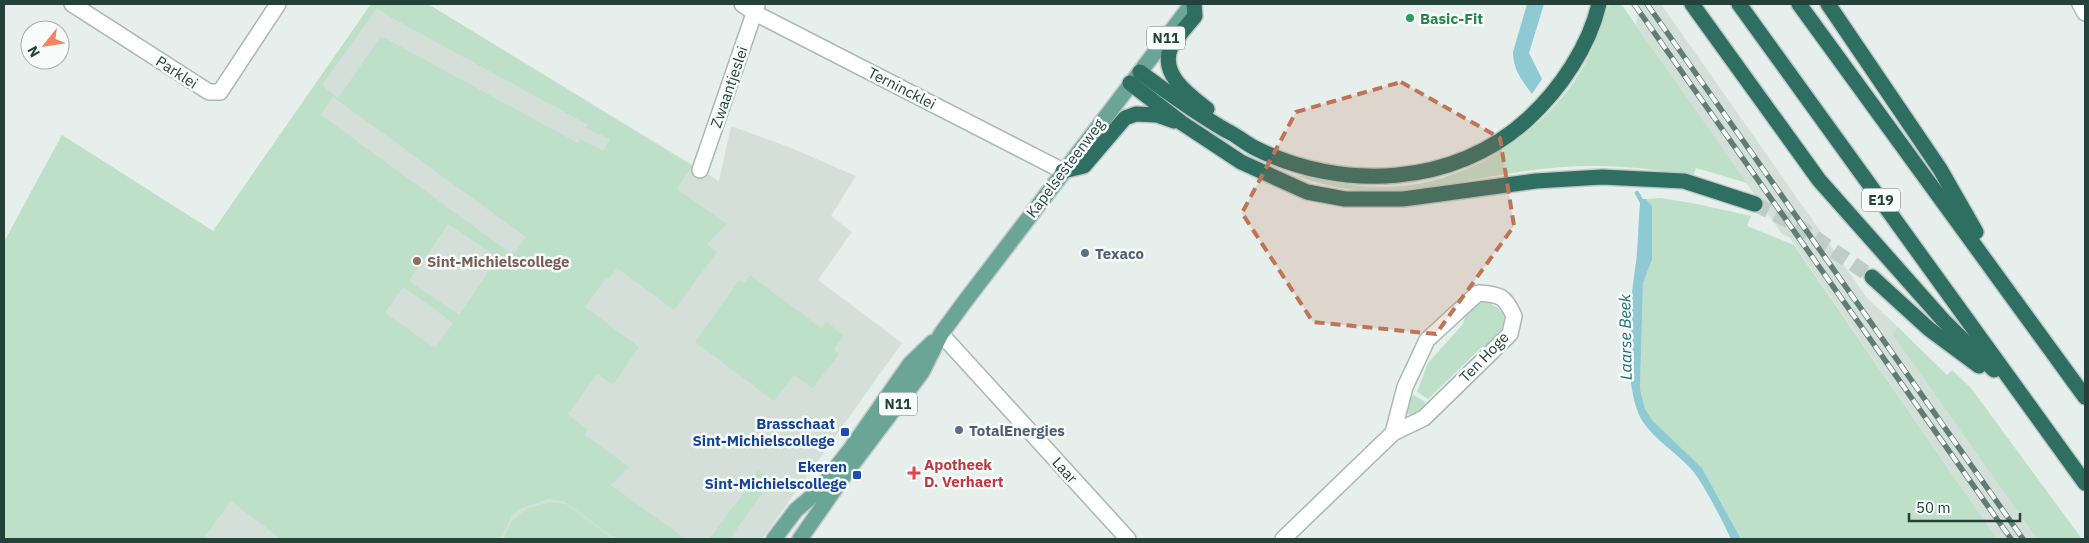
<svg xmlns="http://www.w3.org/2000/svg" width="2089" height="543" viewBox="0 0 2089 543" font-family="'IBM Plex Sans',sans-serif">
	<rect width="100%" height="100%" fill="#e6efeb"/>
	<g fill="#d4dfda">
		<polygon points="371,4 428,4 719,181 731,126 789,147 856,176 831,216 852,232 818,280 902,343 762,539 4,539 4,242 62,135 213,231"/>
		<polygon points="1639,4 1661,4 1867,298 1898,327 1892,334 2037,539 1997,539 1790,238 1782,234 1636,25"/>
	</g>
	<g fill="#bfe0c8" fill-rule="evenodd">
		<path d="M371,4H428L692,166L677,189L727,224L707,244L717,252L674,310L617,268L608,280L606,278L585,307L639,347L613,385L597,374L568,414L588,430L585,435L629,467L611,485L686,539H615L565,502L548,499L522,508L512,515L501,539H281L231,501L205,536L209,539H4V242L62,135L213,231ZM377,8L392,18L588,125L586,128L610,139L603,151L580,139L578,143L381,36L338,98L322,85ZM333,97L526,237L513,255L321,115ZM448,224L498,258L459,315L409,281ZM403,287L453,323L435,348L385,313Z"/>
		<path d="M1609,4H1621L1747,183L1696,168L1693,177C1636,164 1578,163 1519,172C1436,184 1379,207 1295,175C1324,180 1353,187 1382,187C1456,188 1530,143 1573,83C1590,60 1600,31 1609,4Z"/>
		<polygon points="1661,198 1697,204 1751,216 1747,226 1794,245 1997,539 1741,539 1702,468 1653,421 1645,409 1640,389 1643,283 1652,260 1652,206 1646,199"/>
		<polygon points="750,275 821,328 826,322 844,335 834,349 839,354 813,388 794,375 774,401 695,342 739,280 744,283"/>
		<path d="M1482,302C1497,303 1506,312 1505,328L1491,344L1481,348L1428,399L1417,392L1428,363L1463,324C1465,314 1471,305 1482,302Z"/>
		<polygon points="1898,327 1947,375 1952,370 1971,388 2082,539 2037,539 1892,334"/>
		<polygon points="1414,395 1425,402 1426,409 1413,417 1406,412 1409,398"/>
		<polygon points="758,470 771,480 730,539 709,539 755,478"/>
		<path d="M549,502L566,504L613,539H504C512,513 524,509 549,502Z"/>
	</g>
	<g fill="#8ec9d4">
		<path d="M1527,4H1544L1529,53L1542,79L1532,94C1522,80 1513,70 1513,52Z"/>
		<path d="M1641,199H1646L1652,206V260L1643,283L1640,389L1645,409L1653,421L1702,468L1741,539H1731C1723,522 1704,484 1692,470C1677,453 1656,441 1643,422C1621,388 1630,301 1636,262C1638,250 1639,203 1641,199Z"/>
	</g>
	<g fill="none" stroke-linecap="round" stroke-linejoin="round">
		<polyline stroke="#8ec9d4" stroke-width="4.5" points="1637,193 1643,204"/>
		<polyline stroke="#bfccc8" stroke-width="15" stroke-dasharray="15 8" stroke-linecap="butt" points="1755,204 1795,224 1872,277"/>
		<g stroke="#a8b8b2" stroke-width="18">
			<g id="street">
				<polyline points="72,4 209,92 220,92 278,4"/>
				<polyline points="742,4 755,13 1063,171"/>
				<polyline points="2080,4 2085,13"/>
				<polyline points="700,170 757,5"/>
				<polyline points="941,334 1128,539"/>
				<path d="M1283,539L1393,433L1424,418L1510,334L1514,316C1504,295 1501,295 1478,293L1427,340L1405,387L1393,433"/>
			</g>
		</g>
		<g stroke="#c2cac8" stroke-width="18">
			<g id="primary">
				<polyline points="774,539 796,510 816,493 850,450 910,364 933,342"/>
				<polyline points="800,539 848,470 922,372 941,334 966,300 1192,4"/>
			</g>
		</g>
		<g stroke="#c2cac8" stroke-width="18">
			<g id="highway">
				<path d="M1194,4L1195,16C1187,26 1177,36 1171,47C1159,74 1189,95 1207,109"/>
				<polyline points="1692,4 1819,180 1943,320 1994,370"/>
				<polyline points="1739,4 2085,483"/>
				<polyline points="1799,4 2085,397"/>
				<polyline points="1828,4 1940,169 1976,232"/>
				<path d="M1140,72C1168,93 1196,113 1227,131C1236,135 1244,142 1253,147C1340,192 1455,187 1529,118C1560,89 1589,47 1599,4"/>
				<polyline points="1130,83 1182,123 1241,162 1307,192 1345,199 1403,199 1536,181 1602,177 1684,181 1755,204"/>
				<polyline points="1063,171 1084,166 1125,118 1136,114 1157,115 1174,121"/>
				<polyline points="1872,277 1929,329 1979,366"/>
			</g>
		</g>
		<use href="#street" stroke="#fff" stroke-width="15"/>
		<use href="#primary" stroke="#6aa596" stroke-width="15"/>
		<use href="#highway" stroke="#2f6f62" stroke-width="15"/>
		<g stroke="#5f7d75" stroke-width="5.5">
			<g id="rail">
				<polyline points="1634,4 2011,539"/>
				<polyline points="1647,4 2023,539"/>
			</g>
		</g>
		<use href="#rail" stroke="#f7fbf9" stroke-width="4" stroke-dasharray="11" stroke-linecap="butt"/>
	</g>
	<path fill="#c07456" fill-opacity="0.2" stroke="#c07456" stroke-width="4" stroke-dasharray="10 6" stroke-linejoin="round" d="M1401,82L1500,138L1514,226L1436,334L1313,322L1242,213L1296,112Z"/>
	<circle fill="#2e9e5b" stroke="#f7fbf9" stroke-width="2" cx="1410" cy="18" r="5"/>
	<g fill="#5c6f8a" stroke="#f7fbf9" stroke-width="2">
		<circle cx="1085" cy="253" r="5"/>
		<circle cx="959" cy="430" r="5"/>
	</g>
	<circle fill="#8d6e63" stroke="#f7fbf9" stroke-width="2" cx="417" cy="261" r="5"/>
	<g fill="#1a4fb4" stroke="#f7fbf9" stroke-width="2">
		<rect x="840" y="427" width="10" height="10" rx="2.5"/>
		<rect x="852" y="470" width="10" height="10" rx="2.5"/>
	</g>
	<path fill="#e0444e" stroke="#f7fbf9" stroke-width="2" d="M911.5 465.5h5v5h5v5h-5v5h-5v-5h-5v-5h5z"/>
	<g text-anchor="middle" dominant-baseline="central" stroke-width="5" stroke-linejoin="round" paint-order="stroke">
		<g fill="#f7fbf9" stroke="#637a73" stroke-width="1">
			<rect x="1147" y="26.5" width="38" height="23" rx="4"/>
			<rect x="1862" y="188.5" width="38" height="23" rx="4"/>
			<rect x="879" y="392.5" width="38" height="23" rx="4"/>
		</g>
		<g font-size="14" font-weight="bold" fill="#24423a">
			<text x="1166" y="38">N11</text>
			<text x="1881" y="200">E19</text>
			<text x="898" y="404">N11</text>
		</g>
		<g font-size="15" font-weight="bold" fill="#27864d" stroke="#f7fbf9" text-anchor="start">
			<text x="1420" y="18">Basic-Fit</text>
		</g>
		<g font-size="15" fill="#24423a" stroke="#f7fbf9">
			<text transform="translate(177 72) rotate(33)">Parklei</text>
			<text transform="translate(729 87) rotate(-71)">Zwaantjeslei</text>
			<text transform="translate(902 88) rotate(27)">Ternincklei</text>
			<text transform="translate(1065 168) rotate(-53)">Kapelsesteenweg</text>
			<text transform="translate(1484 357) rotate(-46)">Ten Hoge</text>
			<text transform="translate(1065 470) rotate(48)">Laar</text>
		</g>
		<g font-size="15" font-weight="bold" fill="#4e5e75" stroke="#f7fbf9" text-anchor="start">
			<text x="1095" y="253">Texaco</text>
			<text x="969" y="430">TotalEnergies</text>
		</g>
		<g font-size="15" font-weight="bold" fill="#785e54" stroke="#f7fbf9" text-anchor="start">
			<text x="427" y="261">Sint-Michielscollege</text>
		</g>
		<g font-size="15" font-weight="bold" fill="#164399" stroke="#f7fbf9" text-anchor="end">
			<text x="835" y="423">Brasschaat<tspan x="835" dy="17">Sint-Michielscollege</tspan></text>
			<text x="847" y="466">Ekeren<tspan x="847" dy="17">Sint-Michielscollege</tspan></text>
		</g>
		<g font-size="15" font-weight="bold" fill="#be3a42" stroke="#f7fbf9" text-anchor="start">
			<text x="924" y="464">Apotheek<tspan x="924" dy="17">D. Verhaert</tspan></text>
		</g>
		<g font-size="16" font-style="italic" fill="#1c6f80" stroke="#f7fbf9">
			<text transform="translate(1625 337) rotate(-91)">Laarse Beek</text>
		</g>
	</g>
	<rect width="2089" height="543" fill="none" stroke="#24423a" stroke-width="10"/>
	<g transform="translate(45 45) rotate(240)"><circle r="24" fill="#f7fbf9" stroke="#a3b1ad"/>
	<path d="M0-4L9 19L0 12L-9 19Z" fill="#f4845f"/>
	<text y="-8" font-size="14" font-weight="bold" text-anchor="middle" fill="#24423a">N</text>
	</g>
	<path d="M1909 513v8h111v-8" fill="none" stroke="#24423a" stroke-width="2.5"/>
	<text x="1916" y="513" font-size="15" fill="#24423a" stroke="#f7fbf9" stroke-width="4" paint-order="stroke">50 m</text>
</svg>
